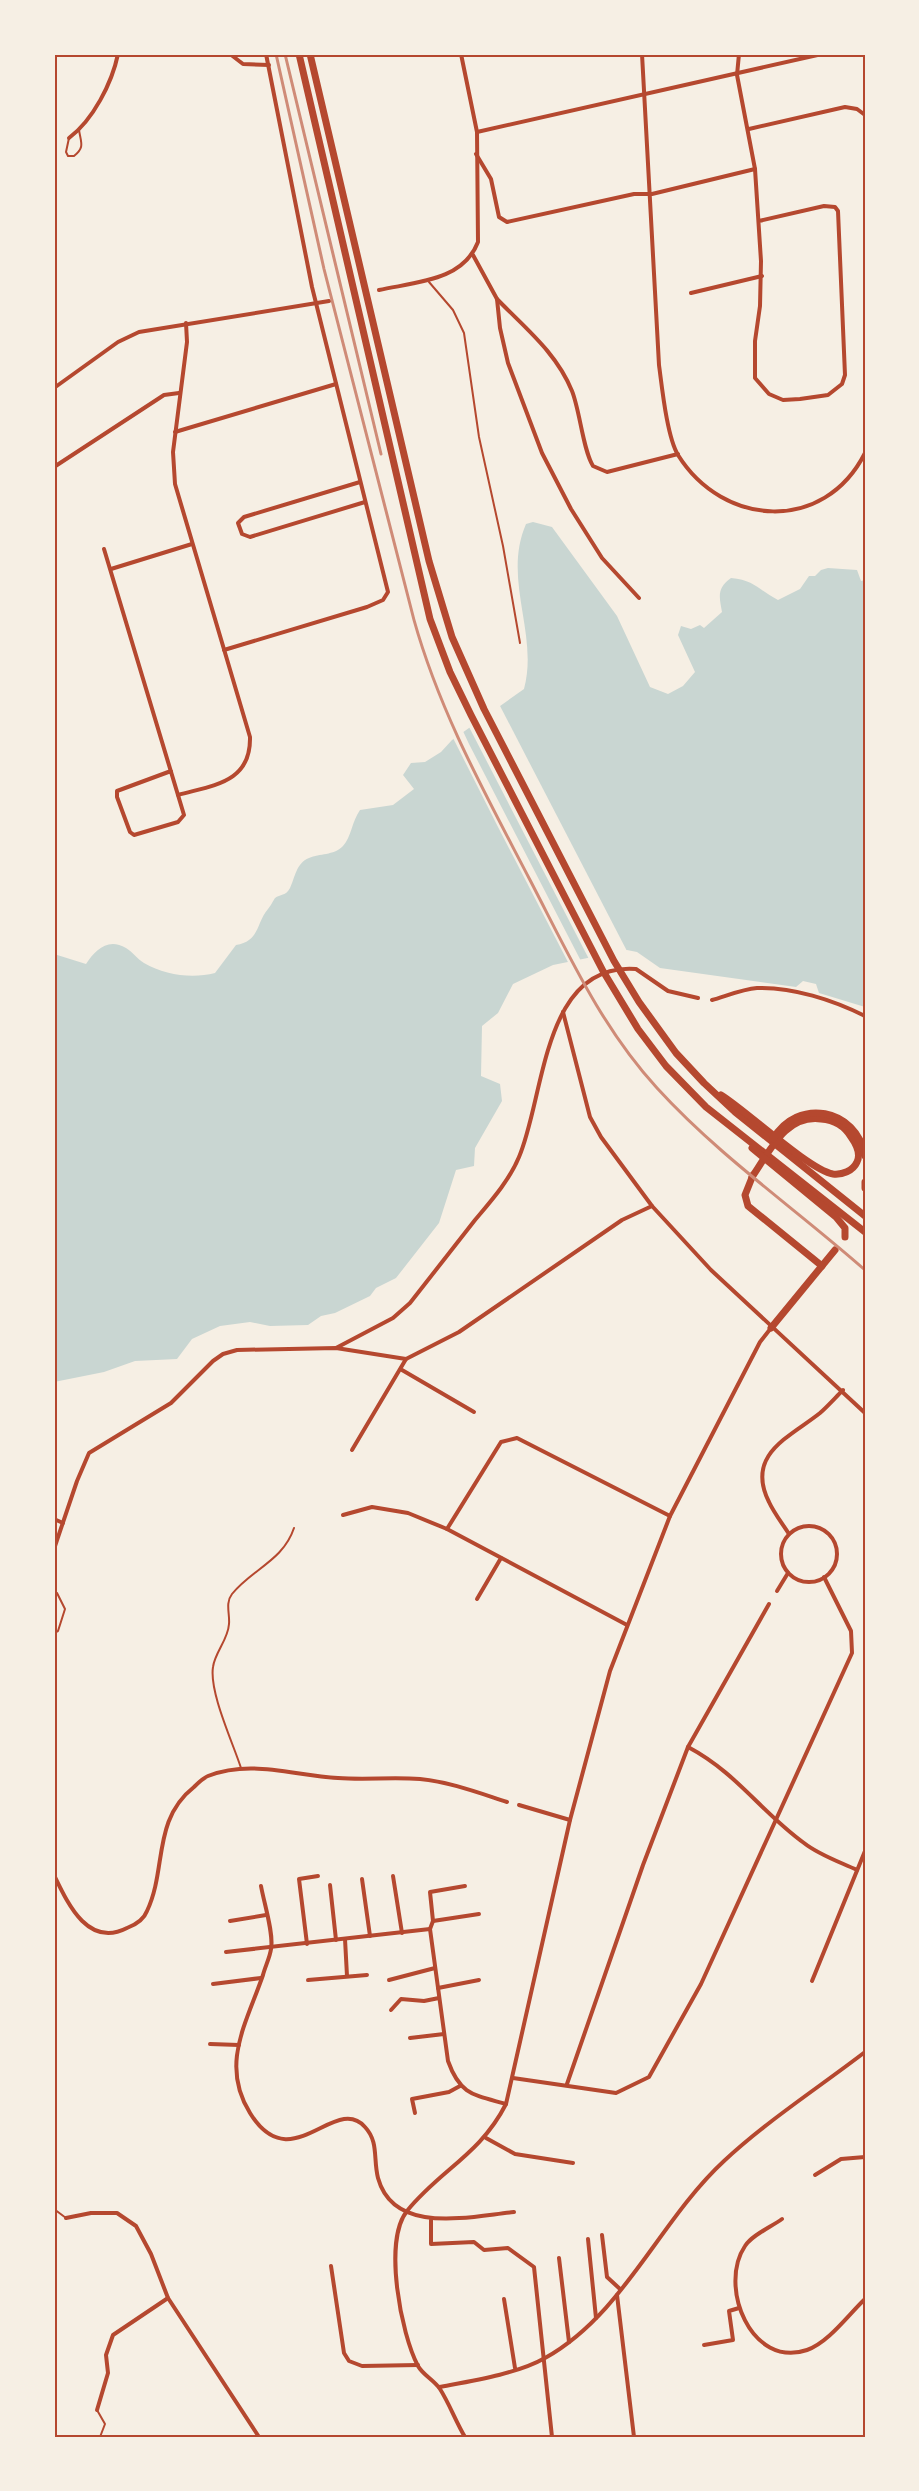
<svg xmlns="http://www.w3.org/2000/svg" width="919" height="2491" viewBox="0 0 919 2491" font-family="'Sofia Sans Condensed',sans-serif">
	<rect width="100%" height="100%" fill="#f6efe4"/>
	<path fill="#c9d6d2" d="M533,522L552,527L617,616L650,687L668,694L683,686L695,672L678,635L681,626L691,629L700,625L704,628L722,612C719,596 717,588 731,578C755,580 758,590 778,600L800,589L809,576H815L821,570L828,568L857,570L861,581L865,580V1007L819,993L816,984L803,981L796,987L660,968L637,952L627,950L553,965L513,984L498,1013L482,1026L481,1076L500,1084L502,1101L475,1148L474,1166L456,1170L439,1223L396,1278L376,1288L370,1296L335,1313L321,1316L308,1325L270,1326L250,1322L220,1326L192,1339L177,1359L135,1361L104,1372L54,1382V954L86,964C95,950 108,937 126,948C133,952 137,959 144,963C165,975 192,979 215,973L236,945C260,941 256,923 268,909C270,907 273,901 275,898C280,894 286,896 290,888C295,878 296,863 309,858C320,853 333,856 343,846C351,838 352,821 360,810L393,805L414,789L403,775L411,763L425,762L441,752L452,740L524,689C539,633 502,580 526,524Z"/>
	<g fill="#f6efe4">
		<polygon points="499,704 628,953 590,961 468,725"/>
		<polygon points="462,729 469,744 582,963 570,966 498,827 452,736"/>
	</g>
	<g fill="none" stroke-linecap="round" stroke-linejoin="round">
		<g stroke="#b5482f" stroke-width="2">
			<path d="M69,138L66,152L68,156H74C85,147 81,143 79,130"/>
			<polyline points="429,282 453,310 464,333 479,437 503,546 520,643"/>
			<polyline points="54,1592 57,1593 65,1609 58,1631 54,1633"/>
			<path d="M241,1768C233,1743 209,1692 213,1667C215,1652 228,1640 229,1624C230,1614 225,1603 232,1594C252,1569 283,1561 294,1528"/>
			<polyline points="54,2209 66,2218"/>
			<polyline points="97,2410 105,2424 100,2437"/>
		</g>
		<g stroke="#b5482f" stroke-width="4">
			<polyline points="230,54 243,64 269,65"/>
			<path d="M642,54L659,365C662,387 667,437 678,455C723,527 824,534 865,453"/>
			<polyline points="739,54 737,75 755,169 761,261 760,306 755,341 755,378 769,394 783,400 800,399 828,395 842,384 845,375 838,211 835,207 824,206 759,221"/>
			<polyline points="749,129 845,107 857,109 865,115"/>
			<polyline points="477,132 822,54"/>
			<path d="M69,138C93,120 112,83 118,54"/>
			<polyline points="476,154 491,179 499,217 507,222 634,194 652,194 755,169"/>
			<polyline points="473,255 497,299 500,328 508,363 542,453 571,509 602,558 639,598"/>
			<path d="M379,290C416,282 463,281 478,242L477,132L461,54"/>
			<polyline points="691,293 762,276"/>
			<path d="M497,299C525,328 556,352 572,391C580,411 583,450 593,466L607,472L678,454"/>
			<polyline points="54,388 118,342 139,332 329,301"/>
			<polyline points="175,432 336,384"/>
			<polyline points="54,467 164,395 179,393"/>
			<polyline points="360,482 244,517 238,523 242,534 250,537 365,502"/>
			<polyline points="104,549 184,815 178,822 134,835 130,832 117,797 117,791 171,771"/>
			<polyline points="111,569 192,544"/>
			<polyline points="224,650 367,607 383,600 388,592 312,287 266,54"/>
			<path d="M178,795C213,785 251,783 250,737L175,484L173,452L187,342L186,323"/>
			<path d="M712,1000C726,996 743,989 757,988C793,987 833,1000 865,1016"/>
			<polyline points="563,1012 590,1117 601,1137 652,1206 711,1270 865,1413"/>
			<path d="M336,1348L393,1318L410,1303C432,1275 453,1248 475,1220C491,1201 509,1181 519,1157C545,1097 542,962 636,969L668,991L698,998"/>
			<polyline points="402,1370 474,1412"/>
			<polyline points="352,1450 406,1359"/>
			<polyline points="343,1515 372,1507 408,1513 447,1529 627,1625"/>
			<polyline points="54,1519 63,1523"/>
			<circle cx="809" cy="1554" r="28"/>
			<polyline points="447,1529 501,1442 517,1438 670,1516"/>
			<path d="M789,1534C782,1523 774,1513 769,1502C745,1454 790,1437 820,1413C828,1406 835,1398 843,1390"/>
			<polyline points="54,1549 77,1481 89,1453 171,1403 213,1361 223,1354 237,1350 336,1348 406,1359 459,1332 622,1220 652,1206"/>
			<polyline points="777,1591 788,1573"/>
			<polyline points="477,1599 501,1558"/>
			<path d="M688,1747C737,1773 761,1812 804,1843C819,1855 840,1862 857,1870"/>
			<polyline points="519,1805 570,1820"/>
			<path d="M54,1875C68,1904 88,1948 127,1928C135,1925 144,1919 147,1911C167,1869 152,1820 194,1787C198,1783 203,1778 208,1776C252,1759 294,1776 338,1778C365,1780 392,1777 420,1779C450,1782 479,1793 507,1802"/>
			<polyline points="393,1876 402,1933"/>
			<polyline points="362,1879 370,1936"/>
			<polyline points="330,1885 336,1940"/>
			<path d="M261,1886C264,1903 274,1934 271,1949C270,1957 265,1967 263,1975C246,2024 220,2065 250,2113C291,2180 335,2093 365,2127C379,2142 373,2159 378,2178C394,2236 471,2216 514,2212"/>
			<polyline points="230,1921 266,1915"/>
			<polyline points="433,1921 479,1914"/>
			<polyline points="430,1929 433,1921 430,1892 465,1886"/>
			<polyline points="345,1939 347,1976"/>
			<polyline points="307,1944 299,1879 318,1876"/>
			<path d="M226,1952L430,1929L448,2061C460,2095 474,2095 506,2104"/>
			<polyline points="308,1980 367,1975"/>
			<polyline points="389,1980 435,1968"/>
			<polyline points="812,1981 865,1851"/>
			<polyline points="213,1984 261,1978"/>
			<polyline points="438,1988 479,1980"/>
			<polyline points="391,2010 401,1999 424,2001 439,1998"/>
			<polyline points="410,2038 444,2034"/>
			<polyline points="210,2044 239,2045"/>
			<polyline points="513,2078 616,2093 649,2077 701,1984 852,1653 851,1631 824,1577"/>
			<polyline points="567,2084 643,1865 688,1747 769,1604"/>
			<polyline points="415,2113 412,2099 449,2092 460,2086"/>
			<polyline points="486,2138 515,2154 573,2163"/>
			<polyline points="815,2175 841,2159 865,2157"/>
			<polyline points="66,2218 91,2213 117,2213 136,2226 151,2254 168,2298 259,2437"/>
			<path d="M782,2219C771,2227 752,2235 745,2246C718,2286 751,2369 807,2350C829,2342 848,2315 865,2299"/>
			<polyline points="431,2220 431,2244 474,2242 484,2250 508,2248 534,2267 552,2437"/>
			<polyline points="602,2235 607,2277 620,2289"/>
			<polyline points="588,2239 596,2318"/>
			<polyline points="559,2258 569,2342"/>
			<polyline points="331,2266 344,2353 349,2361 362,2366 418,2365"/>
			<polyline points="617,2295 634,2437"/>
			<polyline points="504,2299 515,2368"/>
			<polyline points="704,2345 733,2340 729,2311 739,2308"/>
			<path d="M439,2387C471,2381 517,2374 545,2358C624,2314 659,2221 724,2161C767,2121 818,2088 865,2052"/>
			<polyline points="97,2410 108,2373 106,2355 113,2335 168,2298"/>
			<path d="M465,2437C456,2422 449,2403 440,2389C434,2380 423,2375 418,2366C401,2334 383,2241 407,2211C440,2170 480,2155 506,2104L570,1820L610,1671L670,1516L760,1342L771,1328"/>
		</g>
		<g stroke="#b5482f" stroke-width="7">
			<polyline points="299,54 430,619 450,672 471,715 603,971 638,1029 666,1066 706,1107 865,1232"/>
			<polyline points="310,54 429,561 452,637 484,709 614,961 639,1002 676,1053 704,1083 735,1112 865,1216"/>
			<path d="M721,1095C747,1111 809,1170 833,1174C842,1175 853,1171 857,1162C861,1154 856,1144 851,1137C844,1125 834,1120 821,1119C785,1114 769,1153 752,1177"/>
			<path d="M773,1139C797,1097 857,1108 865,1156"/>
			<polyline points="752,1148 836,1217 845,1228 845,1237"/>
			<polyline points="753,1175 745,1195 748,1206 822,1266"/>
			<polyline points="865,1182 865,1188"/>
			<polyline points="771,1328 835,1250"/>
		</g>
		<g stroke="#cf8b77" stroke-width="3">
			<path d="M276,54L324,269L414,620C440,713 486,795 530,880C568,953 601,1027 657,1088C720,1157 796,1209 865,1270"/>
			<polyline points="285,54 381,454"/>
		</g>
	</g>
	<rect width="919" height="2491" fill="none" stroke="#f6efe4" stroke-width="111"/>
	<rect x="56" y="56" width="808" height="2380" fill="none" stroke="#b5482f" stroke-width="2"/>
</svg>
